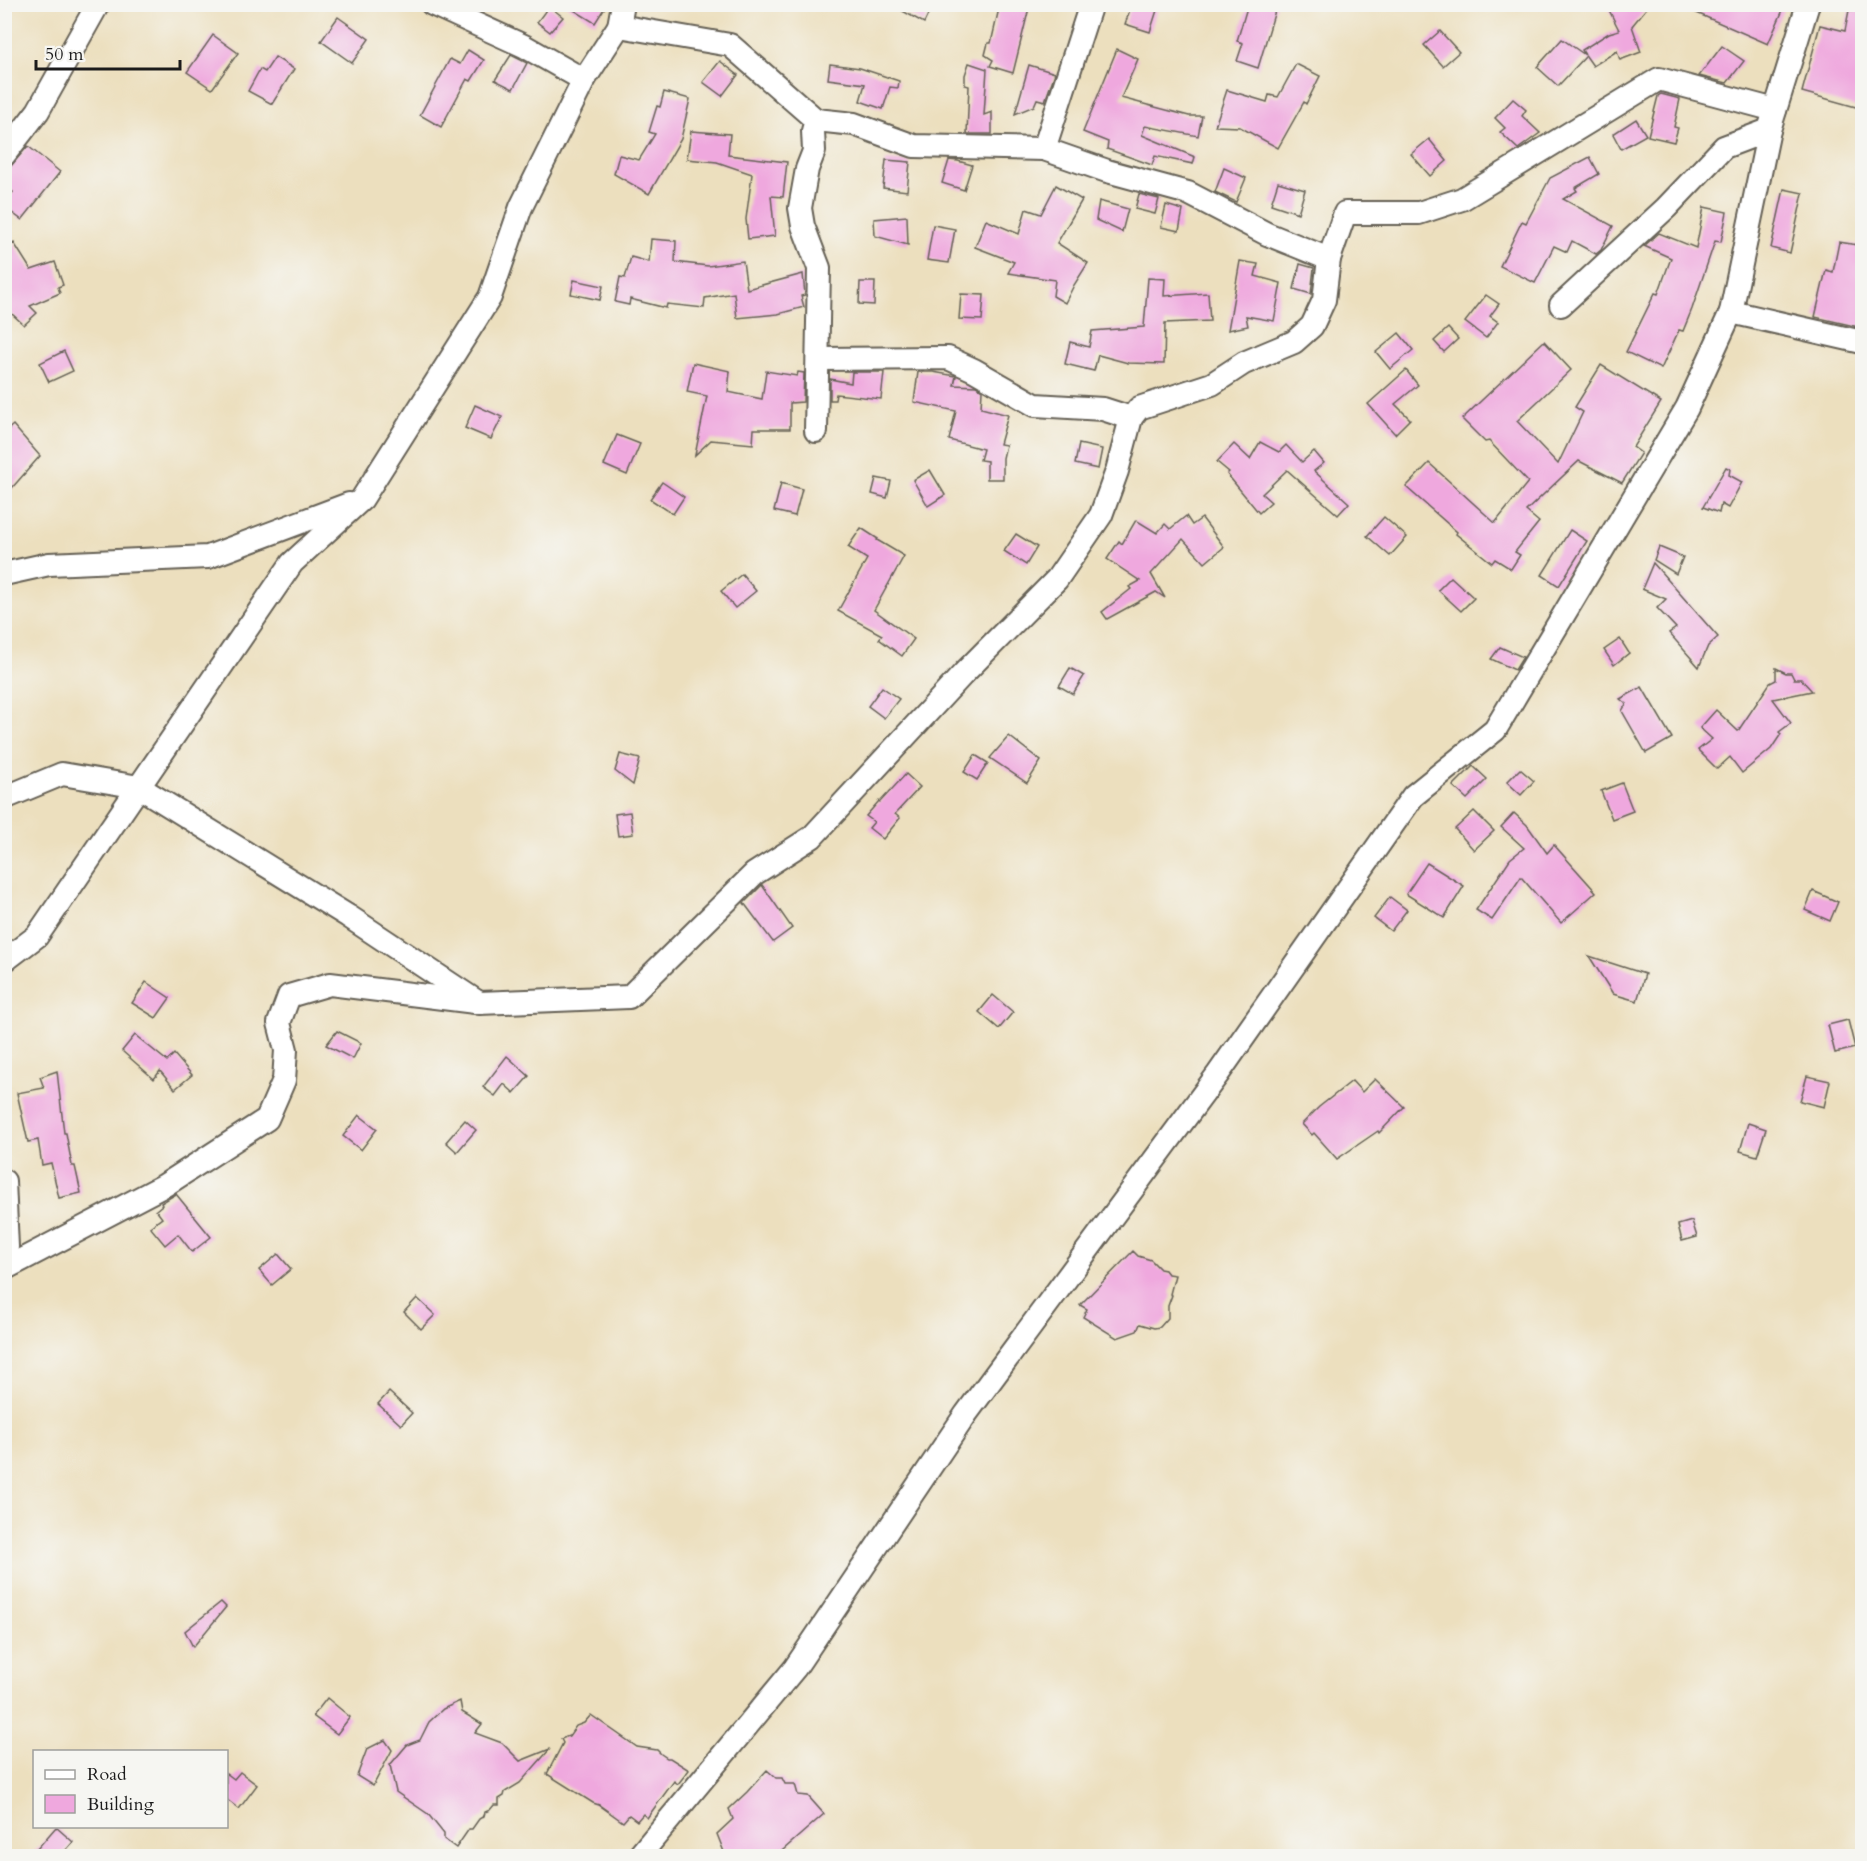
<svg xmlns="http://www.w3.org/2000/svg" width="1867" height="1861" viewBox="0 0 1867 1861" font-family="Cardo,serif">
	<rect width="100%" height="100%" fill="#f6f6f2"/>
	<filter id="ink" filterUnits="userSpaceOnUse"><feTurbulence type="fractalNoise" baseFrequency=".0167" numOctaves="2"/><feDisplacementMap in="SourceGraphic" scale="12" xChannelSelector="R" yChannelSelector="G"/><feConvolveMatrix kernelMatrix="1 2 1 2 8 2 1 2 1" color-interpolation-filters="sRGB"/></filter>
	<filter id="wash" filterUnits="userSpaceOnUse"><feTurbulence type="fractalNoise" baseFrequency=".008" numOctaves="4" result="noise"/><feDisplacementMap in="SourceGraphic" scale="24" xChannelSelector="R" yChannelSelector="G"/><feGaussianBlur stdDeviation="1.35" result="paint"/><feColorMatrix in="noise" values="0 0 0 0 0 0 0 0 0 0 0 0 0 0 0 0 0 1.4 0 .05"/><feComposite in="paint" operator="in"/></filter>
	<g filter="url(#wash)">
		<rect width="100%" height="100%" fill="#ecdfbe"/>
		<g id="blocks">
			<g fill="#efa8de">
				<polygon points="564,4 607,4 595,23"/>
				<polygon points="890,4 933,4 924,23"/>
				<polygon points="1000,4 1030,4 1013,73 990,66 993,60 985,55 988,43 991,43"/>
				<polygon points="1132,4 1159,4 1150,32 1125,24"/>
				<polygon points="1248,4 1277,4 1258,68 1237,61 1243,43 1237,41"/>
				<polygon points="1619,4 1650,4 1632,26 1641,52 1620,60 1617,51 1593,66 1586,56 1558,86 1537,67 1562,39 1585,55 1582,50 1609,33 1619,30 1609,10"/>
				<polygon points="1676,4 1771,4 1783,10 1768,44"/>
				<polygon points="549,6 563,17 550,32 537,22"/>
				<polygon points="1849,10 1863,12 1863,109 1802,92 1820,25 1845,31"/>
				<polygon points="338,17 369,39 352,63 321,41"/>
				<polygon points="1440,31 1459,52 1443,66 1424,45"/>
				<polygon points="213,35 238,53 212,89 187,72"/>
				<polygon points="1722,46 1744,61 1727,83 1699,76"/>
				<polygon points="1117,49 1138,59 1121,98 1189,116 1202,116 1198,136 1145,126 1142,135 1195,157 1193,164 1155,156 1152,165 1107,149 1108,142 1083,132"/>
				<polygon points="468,50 484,60 471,81 467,79 441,127 420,115 450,59 460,64"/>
				<polygon points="511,55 527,63 513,89 495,80"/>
				<polygon points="275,57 294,69 272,104 248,91 260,69 265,72"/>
				<polygon points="720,61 738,75 722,96 703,82"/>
				<polygon points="969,63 987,69 984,115 992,112 992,134 967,134 969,86 965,85 965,75"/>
				<polygon points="830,64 860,68 899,81 898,88 890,87 883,109 860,101 865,84 828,79"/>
				<polygon points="1296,64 1320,76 1306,104 1304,102 1278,148 1240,127 1215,126 1227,90 1267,102 1269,95 1278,97"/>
				<polygon points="1029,65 1055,73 1045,101 1037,99 1034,106 1015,114"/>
				<polygon points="664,92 690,99 681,139 649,194 614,174 619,155 639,160 655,134 649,132 657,106 660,107"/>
				<polygon points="1661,94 1680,99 1674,127 1678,128 1674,142 1648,136 1658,96"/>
				<polygon points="1513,99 1526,110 1522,116 1540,133 1518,149 1500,132 1505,128 1495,118"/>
				<polygon points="1636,119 1646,135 1621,149 1613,134"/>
				<polygon points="691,131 730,134 728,155 787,162 783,197 771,196 775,236 748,239 746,219 752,174 717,162 687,159"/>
				<polygon points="1429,139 1447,161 1430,176 1411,154"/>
				<polygon points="28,146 60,172 22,220 4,207 4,202 13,192 4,185 4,174"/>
				<polygon points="1590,157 1599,174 1575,188 1577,191 1563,199 1613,226 1601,250 1596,254 1572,241 1567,252 1554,246 1535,283 1500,266 1522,221 1526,223 1550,178"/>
				<polygon points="886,160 910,162 907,191 883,188"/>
				<polygon points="949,160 958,161 972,165 964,190 942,183"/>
				<polygon points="1224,168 1246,178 1236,202 1215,192"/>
				<polygon points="1278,182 1305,190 1298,213 1271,204"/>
				<polygon points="1056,185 1082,200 1057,243 1088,263 1074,285 1065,303 1053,296 1055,280 1008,273 1014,262 975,247 986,220 1019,234 1026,209 1041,214"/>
				<polygon points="1784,189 1803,193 1790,253 1771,248"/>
				<polygon points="1139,194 1159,199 1155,214 1135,209"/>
				<polygon points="1099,201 1128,209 1122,232 1096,220"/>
				<polygon points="1166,205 1183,210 1179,231 1161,227"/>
				<polygon points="1704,207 1727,212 1721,242 1715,241 1692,309 1683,331 1679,330 1661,369 1626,352 1655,293 1658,294 1671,258 1644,246 1659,233 1696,248"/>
				<polygon points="907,216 908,245 875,236 874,219"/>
				<polygon points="933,225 955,229 949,263 927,260"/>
				<polygon points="651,239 676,241 675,262 708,266 743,261 747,289 803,274 805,295 801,296 804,307 778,314 737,318 734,293 705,298 704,308 667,304 666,308 630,299 629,305 615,302 620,277 625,278 631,257 649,262"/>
				<polygon points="1839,242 1863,246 1863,328 1815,317 1826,270 1833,272"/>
				<polygon points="14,243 31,270 55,262 63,285 58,287 60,293 30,306 37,313 24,325 12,314 4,319 4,249"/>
				<polygon points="1240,261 1258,264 1255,276 1281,283 1274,321 1246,316 1248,326 1228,330"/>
				<polygon points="1300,264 1314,268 1311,294 1294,289"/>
				<polygon points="1148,278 1165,279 1164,296 1208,293 1210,321 1165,323 1164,364 1128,363 1098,355 1094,371 1065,364 1070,342 1089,347 1092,331 1144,327"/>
				<polygon points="574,280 603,286 600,300 571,294"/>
				<polygon points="860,282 875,282 874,305 859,304"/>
				<polygon points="961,294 984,295 982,320 959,319"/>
				<polygon points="1486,295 1499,304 1490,316 1498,322 1486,338 1465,322"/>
				<polygon points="1448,328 1458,339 1444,352 1434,341"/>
				<polygon points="1399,333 1413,350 1390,369 1376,352"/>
				<polygon points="1544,341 1571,370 1517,421 1558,464 1583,412 1575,407 1601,365 1661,402 1633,447 1641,453 1622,483 1579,461 1526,511 1539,522 1515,552 1520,555 1511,569 1495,559 1492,563 1456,534 1457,532 1406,487 1429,463 1495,523 1528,482 1489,441 1485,442 1462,419"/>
				<polygon points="64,351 73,371 49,382 40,363"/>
				<polygon points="693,363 730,371 728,392 762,399 766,371 797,376 798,372 804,373 803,402 790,403 790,429 754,429 753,444 711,440 695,455 707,396 687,392"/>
				<polygon points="1406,370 1418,385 1395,404 1410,419 1395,434 1368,404"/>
				<polygon points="852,372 884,372 881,399 836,394 835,400 830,400 830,379 851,383"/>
				<polygon points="918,372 933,372 956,376 954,385 976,386 982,390 981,408 1008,415 1000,444 1006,445 1003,458 1003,479 987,479 987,461 980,460 983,449 949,440 956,411 914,402"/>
				<polygon points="475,405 502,417 491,439 465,428"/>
				<polygon points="13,425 40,456 4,497 4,433"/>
				<polygon points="617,435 640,444 627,475 604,465"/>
				<polygon points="1260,442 1279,452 1286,445 1302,462 1314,451 1324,463 1314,471 1349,503 1338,515 1287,470 1262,494 1271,502 1259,513 1227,474 1229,472 1217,462 1234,444 1250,459"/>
				<polygon points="1079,444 1102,449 1098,469 1075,464"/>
				<polygon points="1726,467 1730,469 1729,475 1742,482 1728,508 1721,504 1719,513 1703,507"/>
				<polygon points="930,470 945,495 928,506 913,480"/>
				<polygon points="876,478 891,481 887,498 872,494"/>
				<polygon points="662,482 684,497 673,514 650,499"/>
				<polygon points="781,483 802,489 795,516 774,511"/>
				<polygon points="1186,516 1192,525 1202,518 1224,547 1205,563 1183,539 1151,574 1165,598 1156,592 1107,619 1102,612 1131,589 1129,587 1140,581 1107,559 1119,541 1122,544 1136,520 1157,533 1165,524 1170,529"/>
				<polygon points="1384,517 1407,537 1390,556 1367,536"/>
				<polygon points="861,528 878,539 877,540 904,556 874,610 914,639 902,656 879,639 882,635 838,611 867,559 848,547"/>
				<polygon points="1570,530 1587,541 1559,586 1542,575"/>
				<polygon points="1016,534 1037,547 1026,565 1004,551"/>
				<polygon points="1659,547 1683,557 1676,574 1654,560"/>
				<polygon points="1653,563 1718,637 1708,646 1699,667 1669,633 1676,628 1657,608 1666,599 1642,589"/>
				<polygon points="742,574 756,591 735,608 721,591"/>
				<polygon points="1451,577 1474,598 1461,611 1438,590"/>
				<polygon points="1620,639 1629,653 1614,665 1604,650"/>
				<polygon points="1500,647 1523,657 1515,670 1491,659"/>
				<polygon points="1070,668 1084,676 1073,694 1059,686"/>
				<polygon points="1776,668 1786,673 1791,673 1794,679 1801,679 1812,691 1773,699 1791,723 1779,732 1781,734 1771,749 1742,773 1730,757 1717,769 1698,750 1712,739 1700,728 1716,710 1738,731 1770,683 1776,680"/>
				<polygon points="882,687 899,699 884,718 868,706"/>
				<polygon points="1642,687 1672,738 1646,753 1622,711 1626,704 1620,699"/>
				<polygon points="1009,736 1041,761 1027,783 990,758"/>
				<polygon points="620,754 640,759 633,785 615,771"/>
				<polygon points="975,755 988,763 977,780 964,772"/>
				<polygon points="1473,766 1487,779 1467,799 1453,786"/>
				<polygon points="1520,769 1534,781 1521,795 1507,782"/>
				<polygon points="906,774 920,787 895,814 900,818 883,839 869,828 874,822 866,816 879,801 880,802"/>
				<polygon points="1622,783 1633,811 1612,819 1601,791"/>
				<polygon points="1474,811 1494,831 1474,850 1455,829"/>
				<polygon points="630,812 633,834 618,836 615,814"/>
				<polygon points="1514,813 1527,825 1547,853 1554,845 1596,892 1561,923 1521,877 1492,920 1476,910 1510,859 1524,848 1501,827"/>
				<polygon points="1427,863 1464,886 1444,918 1406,894"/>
				<polygon points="762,885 792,928 773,942 744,903"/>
				<polygon points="1813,891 1838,902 1830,921 1805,910"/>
				<polygon points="1390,897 1407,910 1391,931 1374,918"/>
				<polygon points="1589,956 1645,974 1637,1001 1613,994"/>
				<polygon points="146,982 170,998 156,1018 132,1003"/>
				<polygon points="993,995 1013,1012 999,1029 979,1012"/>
				<polygon points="1848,1020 1855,1048 1835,1053 1828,1025"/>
				<polygon points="337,1031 361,1043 353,1059 326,1045"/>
				<polygon points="135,1035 167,1061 174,1054 192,1075 175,1089 160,1071 154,1079 122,1051"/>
				<polygon points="507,1056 529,1076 514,1093 504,1084 495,1096 483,1087"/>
				<polygon points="57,1071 64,1133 66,1133 72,1166 75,1166 81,1193 59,1198 51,1163 42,1165 38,1140 28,1142 17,1093 44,1088 40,1077"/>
				<polygon points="1807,1076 1830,1081 1824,1107 1800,1101"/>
				<polygon points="1375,1079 1404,1107 1379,1133 1378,1131 1337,1159 1314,1133 1312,1135 1302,1124 1319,1107 1352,1081 1362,1092"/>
				<polygon points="359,1115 377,1129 361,1150 343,1136"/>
				<polygon points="465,1120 476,1130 457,1152 446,1142"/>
				<polygon points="1748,1123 1766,1129 1757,1156 1740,1151"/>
				<polygon points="176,1194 211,1237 192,1252 178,1234 165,1245 150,1227 162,1218 156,1210 162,1205 161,1203"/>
				<polygon points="1692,1221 1697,1237 1682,1241 1678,1225"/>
				<polygon points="1133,1251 1138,1256 1151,1260 1160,1269 1165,1270 1168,1274 1175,1275 1170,1294 1172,1295 1168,1306 1168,1318 1160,1327 1154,1328 1140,1324 1137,1331 1117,1338 1083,1317 1087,1309 1080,1305"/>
				<polygon points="278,1254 291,1269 272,1285 259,1270"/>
				<polygon points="417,1298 435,1315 421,1329 404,1312"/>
				<polygon points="389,1392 412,1413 401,1425 378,1404"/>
				<polygon points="221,1602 226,1607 193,1647 185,1631"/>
				<polygon points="327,1698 350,1717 337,1734 313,1716"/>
				<polygon points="460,1701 462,1712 482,1724 475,1733 502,1743 520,1761 550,1749 520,1783 505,1792 504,1796 499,1799 499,1805 494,1805 490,1810 485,1812 484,1816 479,1819 472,1829 469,1829 456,1848 444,1839 444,1834 428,1814 396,1792 390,1765 407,1745 420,1740 429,1722 443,1709"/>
				<polygon points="591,1715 637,1747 657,1750 661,1754 667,1758 670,1758 689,1770 678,1784 674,1781 647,1818 643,1814 637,1821 629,1815 623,1822 599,1805 593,1803 547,1774 563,1743 561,1739 569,1736 576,1726 584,1723"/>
				<polygon points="385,1740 392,1750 373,1786 357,1776 367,1749"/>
				<polygon points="767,1770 776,1778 782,1778 785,1784 795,1784 798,1795 808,1796 824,1814 775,1857 726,1857 717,1834 733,1819 729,1809 747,1792"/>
				<polygon points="240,1772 257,1785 239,1809 226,1799 226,1773 234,1779"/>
				<polygon points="56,1827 73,1842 60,1857 30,1857"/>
			</g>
		</g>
	</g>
	<g filter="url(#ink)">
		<use href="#blocks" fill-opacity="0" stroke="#656055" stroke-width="1.5"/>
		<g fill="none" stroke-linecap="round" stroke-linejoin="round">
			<g stroke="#656055" stroke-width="26">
				<g id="minor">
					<polyline points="432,4 524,46 584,80 619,26"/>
					<polyline points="623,4 619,26 730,45 816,120"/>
					<polyline points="1091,4 1044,149 1107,171 1188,193 1267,234 1329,259"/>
					<polyline points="4,155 38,111 98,4"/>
					<polyline points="1561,305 1666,208 1724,147 1769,130"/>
					<polyline points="1731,312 1862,342"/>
					<polyline points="818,359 948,358 974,370 1035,405 1103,409 1131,418 1139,408 1212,384 1244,363 1294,342 1312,326 1324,300 1329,259 1345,213 1419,213 1462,199 1659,79 1775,110"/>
					<polyline points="816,431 819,268 803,226 800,208 807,169 814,151 813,131 816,120 854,124 914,146 1044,149"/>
					<polyline points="4,574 49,564 208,557 349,504"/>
					<polyline points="4,798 62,774 139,787 348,916 479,1003 629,997 754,874 812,837 964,673 1057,579 1101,515 1117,471 1131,418"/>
					<polyline points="4,961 37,936 292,563 362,499 490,297 521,207 584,80"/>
					<polyline points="4,1181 7,1247 4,1255"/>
					<polyline points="4,1269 165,1185 267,1119 284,1080 286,1050 279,1023 289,996 330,984 475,1002"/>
					<polyline points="639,1856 795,1668 966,1414 1218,1074 1413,796 1495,730 1687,408 1731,312 1769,130 1808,4"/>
				</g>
			</g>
			<use href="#minor" stroke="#fff" stroke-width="22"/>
		</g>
	</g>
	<rect width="1867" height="1861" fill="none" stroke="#f6f6f2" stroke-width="24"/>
	<rect x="33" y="1750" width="195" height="78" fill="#f6f6f2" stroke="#9f9f9c" stroke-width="1.5"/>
	<rect x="45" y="1770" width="30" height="9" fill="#ffffff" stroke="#9f9f9c" stroke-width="1.5"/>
	<text x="87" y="1780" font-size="18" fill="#1c1c1c">Road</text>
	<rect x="45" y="1795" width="30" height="18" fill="#efa8de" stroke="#9f9f9c" stroke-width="1.5"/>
	<text x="87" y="1810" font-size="18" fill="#1c1c1c">Building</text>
	<path d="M36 60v9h144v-9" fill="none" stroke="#1c1c1c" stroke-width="3"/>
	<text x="45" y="60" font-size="18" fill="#1c1c1c" stroke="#f6f6f2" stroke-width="4.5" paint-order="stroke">50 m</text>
</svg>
